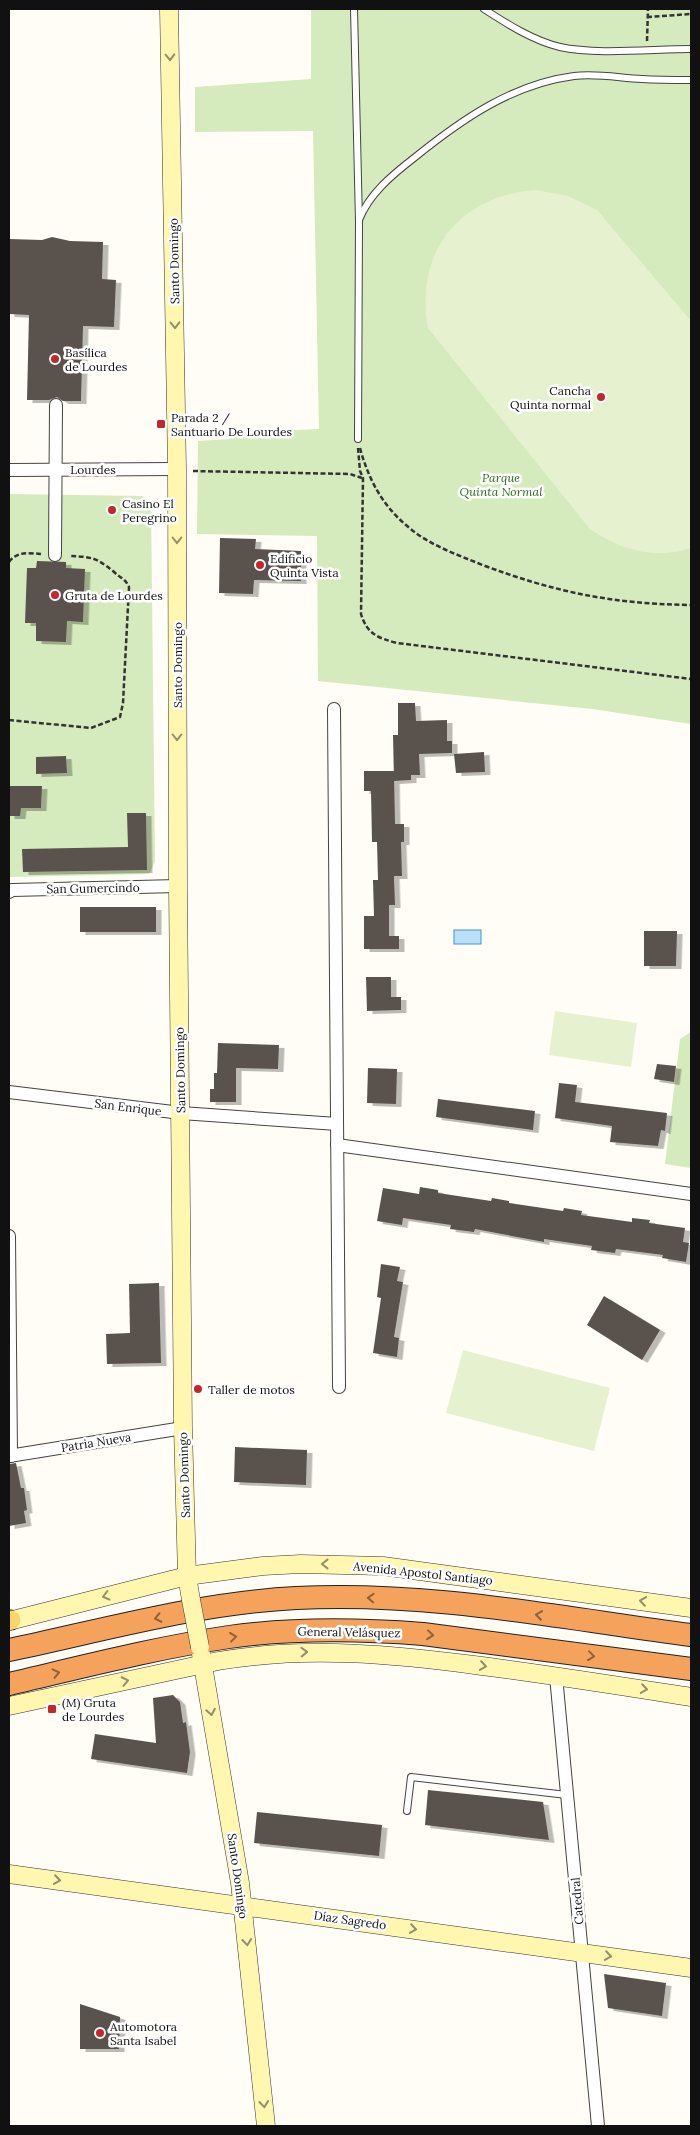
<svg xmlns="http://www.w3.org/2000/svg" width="700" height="2135" viewBox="0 0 700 2135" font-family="Lora,serif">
	<defs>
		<filter id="shadow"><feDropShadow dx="5.5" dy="3" stdDeviation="0" flood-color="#0004"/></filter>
	</defs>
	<rect width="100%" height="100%" fill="#fffdf5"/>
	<g fill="#d5ebbd">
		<polygon points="311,9 691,9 691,724 592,709 318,681 317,536 197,534 198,441 230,439 230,433 319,429 313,131 195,132 195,87 311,79"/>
		<polygon points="9,494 143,496 151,503 155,862 149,874 9,877"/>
		<polygon points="691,1032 691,1168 665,1164 680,1039"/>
	</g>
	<g fill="#e6f2cf">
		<path d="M536,190L568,196L597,210L691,321V548C656,560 620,550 590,529L428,328C414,252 460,195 536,190Z"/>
		<polygon points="555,1011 637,1023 631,1067 549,1055"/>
		<polygon points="463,1350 610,1388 594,1451 446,1413"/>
	</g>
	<rect fill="#b9e0f7" stroke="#3f96cf" x="454" y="930" width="27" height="14"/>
	<g fill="#5a524d" filter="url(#shadow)">
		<polygon points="52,237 70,241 103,242 102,279 116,280 114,327 83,326 81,401 63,401 57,397 49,400 27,400 29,315 9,314 9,239 42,240"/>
		<polygon points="220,538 256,539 255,549 301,551 301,581 254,580 253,594 219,593"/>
		<polygon points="37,561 66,562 66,568 85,569 83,622 67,621 66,642 36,641 36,623 25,623 27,568 36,568"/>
		<polygon points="398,703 415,703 416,721 447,720 447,741 452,741 452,753 419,754 420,775 411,775 411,780 394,781 393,735 398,735"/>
		<polygon points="484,752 485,772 456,773 454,754"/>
		<polygon points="66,756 67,773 36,774 36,757"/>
		<polygon points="364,771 394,771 395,824 404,824 404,842 401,842 402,876 394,876 395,905 389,905 389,936 399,936 399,949 364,949 364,916 374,916 373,880 378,880 377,842 372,842 371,791 364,791"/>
		<polygon points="9,786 42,786 41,808 21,808 20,816 9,816"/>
		<polygon points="127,813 146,813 147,870 23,872 22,849 128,847"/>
		<rect x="80" y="907" width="76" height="25"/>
		<polygon points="644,931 677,931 676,966 644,966"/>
		<polygon points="366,977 391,977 391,997 401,997 401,1010 367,1011"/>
		<polygon points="218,1043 279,1045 278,1069 236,1068 236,1102 210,1102 210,1089 214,1089 214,1073 217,1073"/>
		<polygon points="657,1064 676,1066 674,1082 654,1079"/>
		<polygon points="368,1068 397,1069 396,1104 367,1103"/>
		<polygon points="559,1083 577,1085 575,1102 667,1113 665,1131 661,1130 658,1146 610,1142 612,1126 555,1118"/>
		<polygon points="438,1099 535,1111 533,1130 436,1117"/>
		<polygon points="420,1187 438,1190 438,1193 491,1201 492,1198 509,1201 509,1203 563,1211 564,1208 582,1211 581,1215 632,1222 632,1218 650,1220 649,1223 685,1228 683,1242 689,1243 686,1262 662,1258 663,1255 616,1249 615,1253 591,1250 592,1246 544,1239 544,1242 475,1229 474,1232 450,1229 451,1225 403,1218 402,1225 377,1221 383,1188 419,1194"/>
		<polygon points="381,1264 400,1267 397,1281 403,1282 394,1337 399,1338 397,1357 373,1353 381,1298 377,1297"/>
		<polygon points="159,1283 161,1363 107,1364 106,1334 130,1333 129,1284"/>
		<polygon points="604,1296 660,1330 642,1360 587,1325"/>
		<polygon points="235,1447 307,1450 306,1485 234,1482"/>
		<polygon points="16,1463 21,1488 24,1488 27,1510 24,1511 26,1523 9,1526 9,1464"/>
		<polygon points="173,1695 180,1702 183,1723 186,1722 190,1752 187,1773 91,1759 95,1734 156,1743 153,1698"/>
		<polygon points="428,1790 543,1802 549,1840 425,1825"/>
		<polygon points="257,1812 382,1825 379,1856 254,1843"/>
		<polygon points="604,1974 666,1983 662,2016 608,2008"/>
		<polygon points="80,2004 120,2017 119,2049 80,2049"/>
	</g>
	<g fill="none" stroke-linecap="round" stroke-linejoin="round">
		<g stroke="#444" stroke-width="8">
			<g id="lane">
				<polyline points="354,9 359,222 358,439"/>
				<path d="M484,9C507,24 534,41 560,47C596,55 653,49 691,49"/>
				<path d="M359,220C369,194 392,175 414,158C461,120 512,84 574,76C596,73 620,78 642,79C658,80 675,80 691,80"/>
				<polyline points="407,1811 411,1777 567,1795"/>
			</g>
		</g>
		<g stroke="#444" stroke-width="14">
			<g id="street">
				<polyline points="9,470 177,469"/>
				<polyline points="55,555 56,405"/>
				<polyline points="334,709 339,1387"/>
				<polyline points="9,892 12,890 178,886"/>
				<polyline points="9,1092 181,1113 337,1124"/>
				<polyline points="337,1145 691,1194"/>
				<polyline points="9,1236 11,1456"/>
				<polyline points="9,1456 183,1428"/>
				<polyline points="556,1676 598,2126"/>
			</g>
		</g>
		<g stroke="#333" stroke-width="19">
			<g id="secondary">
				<polyline points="169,9 177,469 178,886 183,1428 187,1576 191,1600"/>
				<polyline points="9,1621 187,1576 263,1566 301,1564 383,1566 691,1608"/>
				<polyline points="201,1654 240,1883 266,2126"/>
				<path d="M9,1706L218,1661C307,1646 393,1654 482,1666C552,1675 621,1686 691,1697"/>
				<polyline points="9,1874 691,1968"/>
			</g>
		</g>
		<g stroke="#222" stroke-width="21">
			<polyline id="primary" points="9,1620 11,1620"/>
		</g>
		<g stroke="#222" stroke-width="24">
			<g id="highway">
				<path d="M9,1650C104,1630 199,1603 296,1598C428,1591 561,1618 691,1635"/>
				<path d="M9,1684C82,1667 155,1648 229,1637C293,1628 358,1629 423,1634L691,1669"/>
			</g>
		</g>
		<g stroke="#333" stroke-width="2.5" stroke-dasharray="5 2.5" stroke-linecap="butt">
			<polyline points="647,17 691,14"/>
			<polyline points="647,41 648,9"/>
			<path d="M358,448L360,471L363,478L361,614C367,634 378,638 397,643L691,679"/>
			<path d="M360,448C368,478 382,505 406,525C427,544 453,553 480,564C554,592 612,604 691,605"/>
			<polyline points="193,471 350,474 362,478"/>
			<path d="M9,562C17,551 29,553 41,554"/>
			<path d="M9,720L91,728L120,717L123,703L129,587C125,578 120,578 113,571C95,557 92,557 69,556"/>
		</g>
		<use href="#lane" stroke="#fff" stroke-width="6"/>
		<use href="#street" stroke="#fff" stroke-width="12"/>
		<use href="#secondary" stroke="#fff6b0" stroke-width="18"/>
		<use href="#primary" stroke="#f9d66b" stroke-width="19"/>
		<use href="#highway" stroke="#f5a25d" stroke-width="22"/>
		<g stroke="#333" stroke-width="19" stroke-linecap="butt">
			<polyline id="secondary-bridge" points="191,1600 200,1647"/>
		</g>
		<use href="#secondary-bridge" stroke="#fff6b0" stroke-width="18"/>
	</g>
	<defs><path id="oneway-chevron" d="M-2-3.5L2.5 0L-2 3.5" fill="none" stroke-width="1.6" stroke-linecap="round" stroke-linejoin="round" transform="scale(1.25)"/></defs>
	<g stroke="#948f68">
		<use href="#oneway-chevron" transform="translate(170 57) rotate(89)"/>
		<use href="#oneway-chevron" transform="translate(175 325) rotate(89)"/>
		<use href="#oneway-chevron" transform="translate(177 540) rotate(90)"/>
		<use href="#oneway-chevron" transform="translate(177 737) rotate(90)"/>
		<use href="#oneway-chevron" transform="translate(325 1564) rotate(-180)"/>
		<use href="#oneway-chevron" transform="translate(106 1596) rotate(166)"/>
		<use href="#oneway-chevron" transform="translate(643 1601) rotate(-172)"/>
		<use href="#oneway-chevron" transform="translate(304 1652) rotate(-2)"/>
		<use href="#oneway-chevron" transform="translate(483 1666) rotate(8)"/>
		<use href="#oneway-chevron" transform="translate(125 1681) rotate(-12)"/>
		<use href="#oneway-chevron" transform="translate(644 1689) rotate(9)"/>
		<use href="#oneway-chevron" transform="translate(211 1712) rotate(80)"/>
		<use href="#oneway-chevron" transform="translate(57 1880) rotate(8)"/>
		<use href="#oneway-chevron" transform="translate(413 1929) rotate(8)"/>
		<use href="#oneway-chevron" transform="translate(247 1942) rotate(84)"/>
		<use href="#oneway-chevron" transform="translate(608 1956) rotate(8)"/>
		<use href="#oneway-chevron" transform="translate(264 2104) rotate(84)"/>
	</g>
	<g stroke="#8e613b">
		<use href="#oneway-chevron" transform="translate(371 1598) rotate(-178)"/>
		<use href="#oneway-chevron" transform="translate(539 1615) rotate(-172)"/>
		<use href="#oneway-chevron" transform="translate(158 1618) rotate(168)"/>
		<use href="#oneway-chevron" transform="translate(430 1635) rotate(6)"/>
		<use href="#oneway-chevron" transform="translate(233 1637) rotate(-7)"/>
		<use href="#oneway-chevron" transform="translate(591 1656) rotate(7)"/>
		<use href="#oneway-chevron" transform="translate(56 1673) rotate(-13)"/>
	</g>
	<g fill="#c4262e" stroke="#fff" stroke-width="2">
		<circle cx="55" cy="359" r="5"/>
		<circle cx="601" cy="397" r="5"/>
		<rect x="156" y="419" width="10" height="10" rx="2.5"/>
		<circle cx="112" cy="510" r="5"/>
		<circle cx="260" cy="565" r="5"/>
		<circle cx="55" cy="595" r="5"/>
		<circle cx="198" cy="1389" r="5"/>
		<rect x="47" y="1704" width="10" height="10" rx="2.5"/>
		<circle cx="100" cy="2033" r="5"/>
	</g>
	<g text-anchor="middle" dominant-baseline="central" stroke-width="5" stroke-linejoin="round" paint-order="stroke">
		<g font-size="12" fill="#111" stroke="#fff">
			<text transform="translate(174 261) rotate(-91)">Santo Domingo</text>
			<text x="93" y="469">Lourdes</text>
			<text transform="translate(177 665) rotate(-90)">Santo Domingo</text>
			<text transform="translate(93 888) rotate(-1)">San Gumercindo</text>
			<text transform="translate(180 1070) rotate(-91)">Santo Domingo</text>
			<text transform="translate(128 1107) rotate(7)">San Enrique</text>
			<text transform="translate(96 1442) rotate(-9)">Patria Nueva</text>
			<text transform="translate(184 1475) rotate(-92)">Santo Domingo</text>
			<text transform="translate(423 1573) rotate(6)">Avenida Apostol Santiago</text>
			<text transform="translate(349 1632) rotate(1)">General Velásquez</text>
			<text transform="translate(238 1876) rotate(82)">Santo Domingo</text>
			<text transform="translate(577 1901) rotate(-95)">Catedral</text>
			<text transform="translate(350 1920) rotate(8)">Díaz Sagredo</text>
		</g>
		<g font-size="12" fill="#111" stroke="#fff" text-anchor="start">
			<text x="65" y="352">Basílica<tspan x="65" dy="14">de Lourdes</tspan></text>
			<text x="591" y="390" text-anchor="end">Cancha<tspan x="591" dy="14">Quinta normal</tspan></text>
			<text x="171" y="417">Parada 2 /<tspan x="171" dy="14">Santuario De Lourdes</tspan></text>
			<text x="122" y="503">Casino El<tspan x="122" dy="14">Peregrino</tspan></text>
			<text x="270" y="558">Edificio<tspan x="270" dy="14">Quinta Vista</tspan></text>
			<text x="65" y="595">Gruta de Lourdes</text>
			<text x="208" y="1389">Taller de motos</text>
			<text x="62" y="1702">(M) Gruta<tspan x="62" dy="14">de Lourdes</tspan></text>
			<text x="110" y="2026">Automotora<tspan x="110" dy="14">Santa Isabel</tspan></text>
		</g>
		<g font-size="12" font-style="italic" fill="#2f6b1f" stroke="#fff">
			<text x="501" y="477">Parque<tspan x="501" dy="14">Quinta Normal</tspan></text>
		</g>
	</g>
	<rect width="700" height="2135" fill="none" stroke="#111111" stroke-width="20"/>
</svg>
